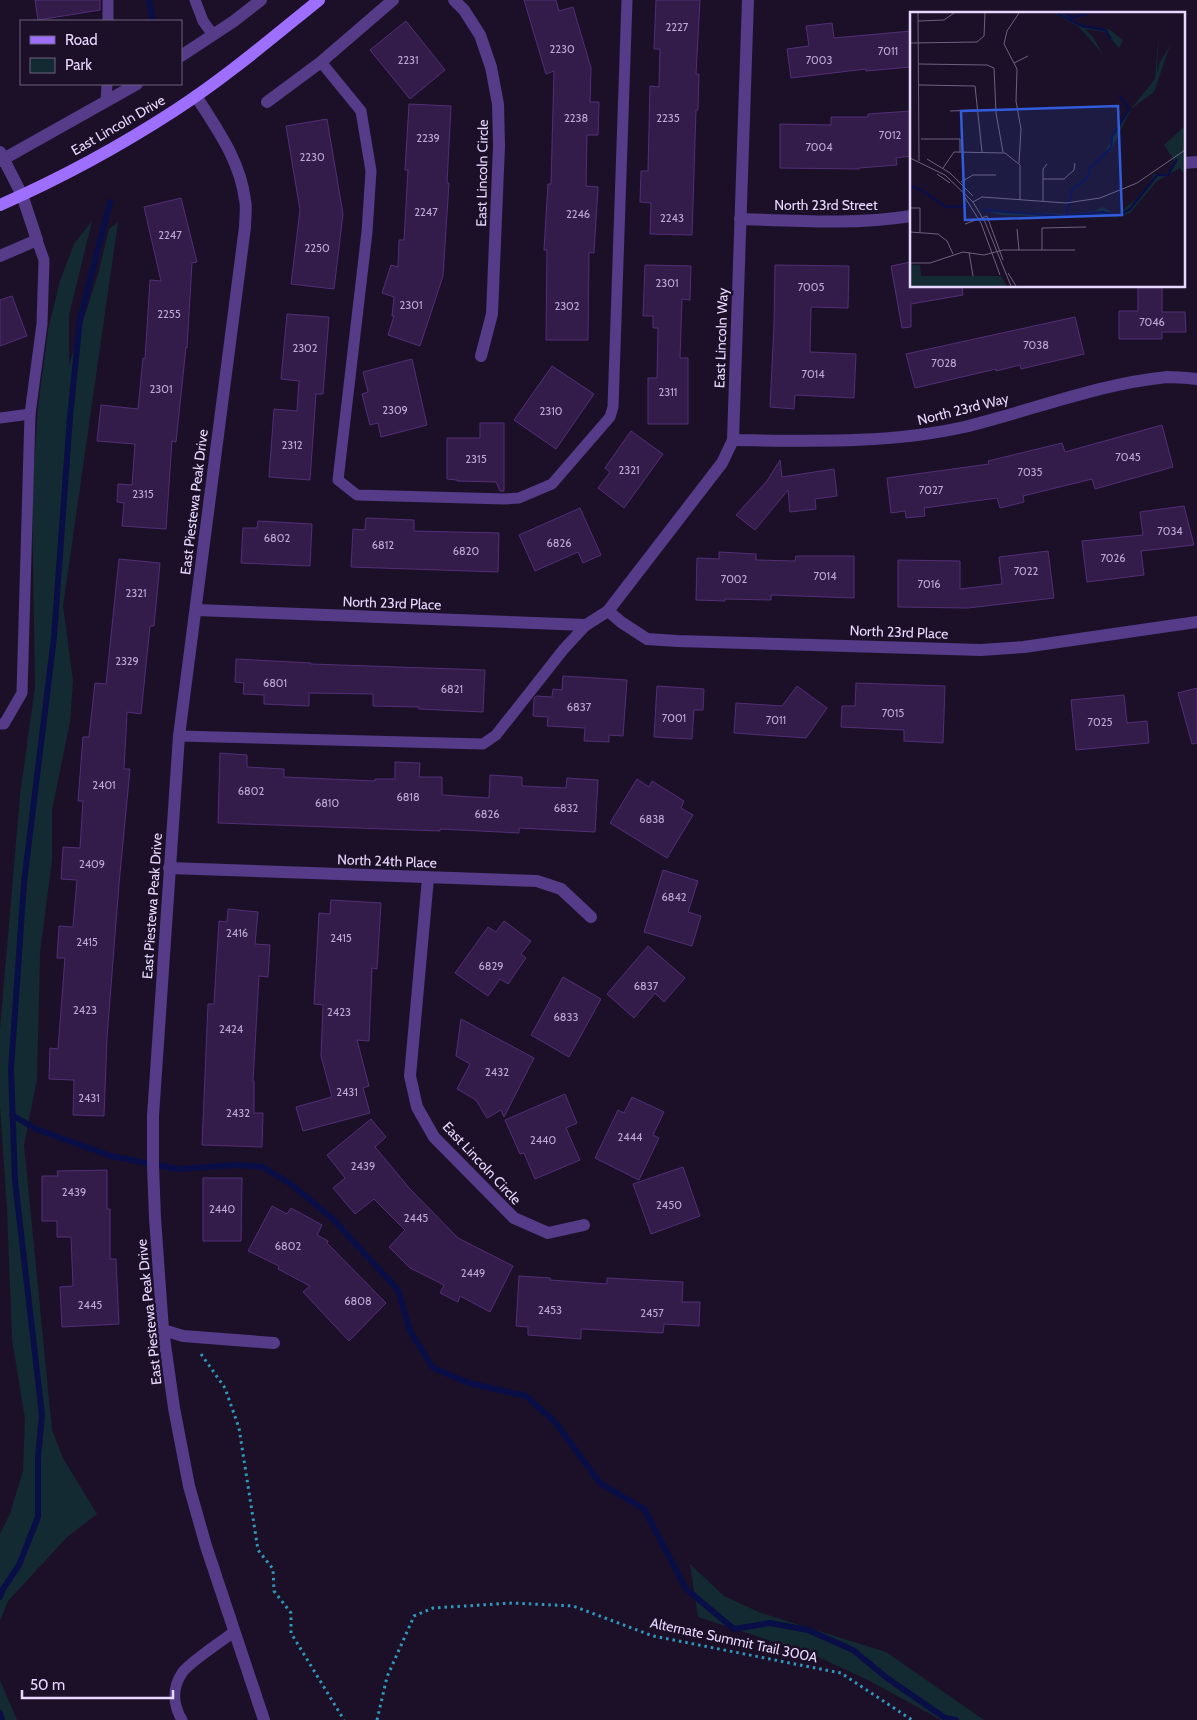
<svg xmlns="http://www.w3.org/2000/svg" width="1197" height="1720" viewBox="0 0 1197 1720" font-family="Cabin,sans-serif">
	<rect width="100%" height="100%" fill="#1c1029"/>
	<g fill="#132a33">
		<polygon points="92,221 69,315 69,365 99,271 109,229 118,222 63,606 73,681 70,722 52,810 52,860 40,953 37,1079 24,1145 52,1430 63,1458 97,1514 67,1537 8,1601 0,1621 0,1534 10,1514 23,1471 25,1419 12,1339 7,1208 0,1106 0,1030 20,795 35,687 32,496 38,408 48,330 60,281 74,244"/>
		<polygon points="690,1564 724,1596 761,1613 886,1652 984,1720 941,1720 868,1680 814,1655 698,1617"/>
		<polygon points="0,1680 17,1720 0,1720"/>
	</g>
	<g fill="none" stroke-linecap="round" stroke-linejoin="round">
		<g stroke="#0a0e47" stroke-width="6">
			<polyline points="149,0 153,21"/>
			<polyline points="12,1115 36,1129 111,1156 177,1169 238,1165 263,1167 292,1185 332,1218 398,1290 410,1331 433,1368 469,1383 526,1396 555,1422 600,1483 644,1509 686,1589 734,1629 770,1623 808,1630 853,1650 887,1678 945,1718 956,1720"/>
			<polyline points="0,1597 3,1589 19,1565 38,1517 38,1457 42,1415 15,1181 11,1069 24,883 54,637 70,417 80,319 110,202"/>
			<polyline points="0,1713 2,1720"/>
		</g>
	</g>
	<g fill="#331c4a" stroke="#522e76">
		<polygon points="35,0 100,0 100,10 38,20"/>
		<polygon points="524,0 556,0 559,11 573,7 591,68 590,102 599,102 598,135 587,135 586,186 598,187 594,253 589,252 588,340 546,340 547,250 544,250 548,184 551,184 554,71 546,74"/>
		<polygon points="656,0 700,0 696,74 699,74 698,110 696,110 692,235 650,234 651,203 640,202 641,171 648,171 650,86 659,87 660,49 654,49"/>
		<polygon points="406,21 445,70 410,99 370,50"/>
		<polygon points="832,23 834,38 911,31 911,67 866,71 866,69 791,78 787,49 809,46 806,26"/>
		<polygon points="409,104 451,106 447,183 449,183 443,276 420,346 388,335 394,316 392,316 394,297 382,293 391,265 398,267 399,240 404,240 408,170 405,170"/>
		<polygon points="911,111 911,156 896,158 897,165 859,168 859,169 780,168 780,124 831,125 831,117 868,117 868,114"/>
		<polygon points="327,119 343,214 334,289 291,284 300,210 286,126"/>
		<polygon points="181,198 197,262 192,263 187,348 186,347 176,442 172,441 166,529 122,526 124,503 117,502 118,484 132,485 135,444 97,441 101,405 138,409 143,358 145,359 150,280 161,281 144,207"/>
		<polygon points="911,262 911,286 962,286 963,295 911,304 911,327 902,328 891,266"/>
		<polygon points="645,265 691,266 690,300 682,299 680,358 688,358 688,424 648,424 648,378 657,378 658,328 653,328 653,316 643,316"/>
		<polygon points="775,265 849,266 848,308 811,307 810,352 856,354 854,398 795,395 794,409 770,407 774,325"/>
		<polygon points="1138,287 1162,287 1162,312 1185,312 1186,332 1162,332 1162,339 1119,339 1119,311 1138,311"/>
		<polygon points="12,296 27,336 0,346 0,300"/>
		<polygon points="287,314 329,317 323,394 316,394 310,480 269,477 274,409 297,411 299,381 281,379"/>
		<polygon points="1075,317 1084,354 1021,369 1020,365 996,371 996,369 915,388 906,354"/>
		<polygon points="412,359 427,425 381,437 378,423 370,425 362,394 368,392 363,372"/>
		<polygon points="552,366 594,394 556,449 514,420"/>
		<polygon points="480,423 504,423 504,491 500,491 496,482 457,481 457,480 447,479 447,438 480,438"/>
		<polygon points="1162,425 1173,467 1095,489 1092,479 1023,496 1024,502 1000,508 997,498 924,508 925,516 906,518 905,511 891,513 887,478 989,464 988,461 1062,443 1065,452"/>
		<polygon points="631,431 663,454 624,508 598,488 610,472 605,468"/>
		<polygon points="780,460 782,477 834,469 837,496 815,499 816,509 790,512 788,490 755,530 736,515 767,481"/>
		<polygon points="1184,506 1194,545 1141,551 1144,575 1087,582 1082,541 1143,535 1140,512"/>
		<polygon points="580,508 601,555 583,563 578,552 535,571 519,535"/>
		<polygon points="366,518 414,520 414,531 499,533 498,572 351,567 353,529 365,530"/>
		<polygon points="258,521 312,524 310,566 241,563 243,528 257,528"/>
		<polygon points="1048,551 1054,598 968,608 898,607 898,560 960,561 960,589 1002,584 999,557"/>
		<polygon points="719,552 756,554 756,560 795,561 796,556 854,556 854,598 771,595 771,600 725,599 725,601 696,600 697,558 719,559"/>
		<polygon points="119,559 160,563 154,626 150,626 141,714 127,712 124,769 130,769 119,884 107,1037 104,1116 73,1115 74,1080 49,1079 50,1048 58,1049 65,958 57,958 59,926 73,927 77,880 61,879 63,847 80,848 83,801 78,801 83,737 89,737 95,683 106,684"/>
		<polygon points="236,659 311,663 311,664 485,670 483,712 419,709 419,707 373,706 373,694 309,693 309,706 264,704 264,695 243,694 244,683 235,682"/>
		<polygon points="563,676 627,680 623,736 609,735 609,742 584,741 585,728 547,726 548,717 533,716 534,699 536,696 552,697 553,689 562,690"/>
		<polygon points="856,683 945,686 943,743 904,741 904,730 841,727 842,706 855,706"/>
		<polygon points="657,686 704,689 703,710 694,710 692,739 654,737"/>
		<polygon points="797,686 827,708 806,738 734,733 736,703 782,706"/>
		<polygon points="1197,688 1197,743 1192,744 1178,693"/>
		<polygon points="1124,695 1127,723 1147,721 1149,743 1076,750 1071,700"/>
		<polygon points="220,753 247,755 247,767 284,769 284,777 375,781 375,779 395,779 395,762 420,763 419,777 442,777 442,795 489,798 490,775 522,777 522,786 566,788 567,778 598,780 595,832 519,828 519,833 440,829 440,831 218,823"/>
		<polygon points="637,779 649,787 652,781 684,801 681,808 693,815 667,858 610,823"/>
		<polygon points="663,870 698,881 688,912 701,916 692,946 644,932"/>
		<polygon points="331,900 381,903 377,969 372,968 369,1041 357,1040 369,1086 363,1088 370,1113 303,1131 296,1107 332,1097 321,1056 323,1005 314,1004 319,913 330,914"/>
		<polygon points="228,909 258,912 255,944 270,945 268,977 259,976 253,1081 254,1081 254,1113 263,1113 262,1147 202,1145 208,1004 214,1004 219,921 227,922"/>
		<polygon points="504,921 531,941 521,954 526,958 508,984 500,979 488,996 455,973 488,927 496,932"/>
		<polygon points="648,946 685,978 664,1002 655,993 634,1018 607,994"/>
		<polygon points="563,977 601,999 569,1057 531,1035"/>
		<polygon points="461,1019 534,1058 504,1117 501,1110 487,1118 476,1100 457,1089 470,1064 456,1056"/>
		<polygon points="565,1094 577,1123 566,1128 580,1160 535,1179 524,1153 520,1154 505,1120"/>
		<polygon points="632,1097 664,1112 653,1135 659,1138 639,1180 595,1158 618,1110 624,1113"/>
		<polygon points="371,1119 386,1137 375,1147 410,1189 458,1238 513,1266 490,1312 460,1296 458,1302 440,1293 444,1285 410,1268 389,1247 405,1230 374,1199 355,1214 333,1188 345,1178 327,1155"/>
		<polygon points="683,1167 700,1216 651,1234 633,1184"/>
		<polygon points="107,1170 107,1209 110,1209 110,1259 116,1259 119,1324 62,1327 60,1287 73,1286 71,1237 57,1237 57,1221 42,1221 42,1176 58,1176 57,1171"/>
		<polygon points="203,1178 242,1178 241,1241 203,1241"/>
		<polygon points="272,1206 287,1214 291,1208 322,1225 317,1235 328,1241 327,1243 386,1303 349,1341 303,1292 310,1286 278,1269 279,1266 248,1251"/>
		<polygon points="519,1276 550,1278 550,1280 607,1284 607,1278 683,1282 682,1302 700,1302 699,1326 664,1324 663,1333 581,1329 581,1339 528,1335 528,1327 516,1326"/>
	</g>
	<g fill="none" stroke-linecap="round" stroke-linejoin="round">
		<g stroke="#3099bb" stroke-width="3" stroke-dasharray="2.5 4" stroke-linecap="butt">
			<polyline points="201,1354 225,1388 239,1428 258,1550 273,1569 274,1591 291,1613 291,1633 344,1720"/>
			<polyline points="377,1720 387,1677 414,1616 433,1608 512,1603 573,1606 653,1636 841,1673 912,1720"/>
		</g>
		<g stroke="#553b88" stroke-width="11">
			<polyline points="195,0 203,21 213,35"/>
			<polyline points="108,21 108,0"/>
			<polyline points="321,62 361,111 371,171 367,232 338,480 357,495 505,499 519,498 552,484 610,417 613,407 627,0"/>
			<polyline points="106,102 107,84"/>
			<polyline points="0,418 30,414"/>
			<polyline points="0,724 4,724 22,693 30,414 42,324 44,260 37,240"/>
			<polyline points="179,736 483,744 496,735 563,650 586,625"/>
			<path d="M182,1720C173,1705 172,1688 182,1673C187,1664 223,1640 234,1632"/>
		</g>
		<g stroke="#553b88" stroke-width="12">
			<polyline points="454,0 464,10 480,35 491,67 498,104 499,146 492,314 481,356"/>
			<polyline points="181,56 234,21 261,0"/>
			<path d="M196,96C217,129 240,160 245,200C247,208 245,218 245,227L179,736L153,1116V1165L155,1218L163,1330L174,1408L189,1486L206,1546L264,1720"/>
			<polyline points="267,102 321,62 393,0"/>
			<polyline points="0,152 22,195 37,240 0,256"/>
			<polyline points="0,161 137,84"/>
			<polyline points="1183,163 1197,162"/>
			<path d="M740,219C797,221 855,225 911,216"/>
			<path d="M733,440C809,441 889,444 964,427C1031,411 1097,384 1167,377C1176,377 1187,378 1197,379"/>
			<polyline points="196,610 586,625 608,611 722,463 733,440 748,0"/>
			<polyline points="608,611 621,622 647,639 677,641 981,650 1024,647 1197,622"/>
			<polyline points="169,868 537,881 561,889 591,917"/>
			<polyline points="428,878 410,1076 417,1107 434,1137 514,1218 548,1233 584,1225"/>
			<polyline points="163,1330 183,1336 274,1343"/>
		</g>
		<path stroke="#9e6fff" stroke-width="12" d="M0,205C59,179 120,146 174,111C225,78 272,38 319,0"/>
	</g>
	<g text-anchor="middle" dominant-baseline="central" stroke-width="5" stroke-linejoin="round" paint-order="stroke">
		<g font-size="11" fill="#bba9d2">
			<text x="677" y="27">2227</text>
			<text x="562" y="49">2230</text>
			<text x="888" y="51">7011</text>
			<text x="408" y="60">2231</text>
			<text x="819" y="60">7003</text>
			<text x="576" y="118">2238</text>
			<text x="668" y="118">2235</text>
			<text x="890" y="135">7012</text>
			<text x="428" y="138">2239</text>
			<text x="819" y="147">7004</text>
			<text x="312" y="157">2230</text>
			<text x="426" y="212">2247</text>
			<text x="578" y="214">2246</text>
			<text x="672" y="218">2243</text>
			<text x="170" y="235">2247</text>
			<text x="317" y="248">2250</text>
			<text x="667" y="283">2301</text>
			<text x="811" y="287">7005</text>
			<text x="411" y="305">2301</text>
			<text x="567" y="306">2302</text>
			<text x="169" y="314">2255</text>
			<text x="1152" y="322">7046</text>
			<text x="1036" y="345">7038</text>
			<text x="305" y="348">2302</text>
			<text x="944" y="363">7028</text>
			<text x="813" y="374">7014</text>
			<text x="161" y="389">2301</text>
			<text x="668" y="392">2311</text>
			<text x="395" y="410">2309</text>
			<text x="551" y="411">2310</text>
			<text x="292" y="445">2312</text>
			<text x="1128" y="457">7045</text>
			<text x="476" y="459">2315</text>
			<text x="629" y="470">2321</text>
			<text x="1030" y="472">7035</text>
			<text x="931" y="490">7027</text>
			<text x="143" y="494">2315</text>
			<text x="1170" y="531">7034</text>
			<text x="277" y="538">6802</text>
			<text x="559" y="543">6826</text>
			<text x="383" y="545">6812</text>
			<text x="466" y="551">6820</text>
			<text x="1113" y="558">7026</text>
			<text x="1026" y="571">7022</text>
			<text x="825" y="576">7014</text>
			<text x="734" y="579">7002</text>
			<text x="929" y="584">7016</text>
			<text x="136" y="593">2321</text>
			<text x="127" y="661">2329</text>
			<text x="275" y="683">6801</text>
			<text x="452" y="689">6821</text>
			<text x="579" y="707">6837</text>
			<text x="893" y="713">7015</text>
			<text x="674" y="718">7001</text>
			<text x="776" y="720">7011</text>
			<text x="1100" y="722">7025</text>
			<text x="104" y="785">2401</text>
			<text x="251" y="791">6802</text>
			<text x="408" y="797">6818</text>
			<text x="327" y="803">6810</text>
			<text x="566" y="808">6832</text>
			<text x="487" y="814">6826</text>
			<text x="652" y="819">6838</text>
			<text x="92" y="864">2409</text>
			<text x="674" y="897">6842</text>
			<text x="237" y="933">2416</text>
			<text x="341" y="938">2415</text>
			<text x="87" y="942">2415</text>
			<text x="491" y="966">6829</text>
			<text x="646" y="986">6837</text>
			<text x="85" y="1010">2423</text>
			<text x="339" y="1012">2423</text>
			<text x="566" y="1017">6833</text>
			<text x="231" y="1029">2424</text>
			<text x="497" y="1072">2432</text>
			<text x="347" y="1092">2431</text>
			<text x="89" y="1098">2431</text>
			<text x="238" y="1113">2432</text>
			<text x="630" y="1137">2444</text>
			<text x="543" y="1140">2440</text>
			<text x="363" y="1166">2439</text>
			<text x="74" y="1192">2439</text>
			<text x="669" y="1205">2450</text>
			<text x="222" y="1209">2440</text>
			<text x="416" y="1218">2445</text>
			<text x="288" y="1246">6802</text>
			<text x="473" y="1273">2449</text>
			<text x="358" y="1301">6808</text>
			<text x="90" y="1305">2445</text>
			<text x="550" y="1310">2453</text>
			<text x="652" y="1313">2457</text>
		</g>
		<g font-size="14" fill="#e8d8ff" stroke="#1c1029">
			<text transform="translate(118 125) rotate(-30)">East Lincoln Drive</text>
			<text transform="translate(482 173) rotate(-89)">East Lincoln Circle</text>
			<text x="826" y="205">North 23rd Street</text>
			<text transform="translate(721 338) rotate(-88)">East Lincoln Way</text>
			<text transform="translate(963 409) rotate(-14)">North 23rd Way</text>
			<text transform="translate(194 502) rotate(-83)">East Piestewa Peak Drive</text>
			<text transform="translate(392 603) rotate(2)">North 23rd Place</text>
			<text transform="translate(899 632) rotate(2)">North 23rd Place</text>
			<text transform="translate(387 861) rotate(2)">North 24th Place</text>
			<text transform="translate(152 906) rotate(-86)">East Piestewa Peak Drive</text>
			<text transform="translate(482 1163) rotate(47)">East Lincoln Circle</text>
			<text transform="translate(149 1312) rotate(-96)">East Piestewa Peak Drive</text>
			<text transform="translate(734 1640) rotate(12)">Alternate Summit Trail 300A</text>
		</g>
	</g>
	<g transform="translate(910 12)">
		<rect width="275" height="275" fill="#1c1029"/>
		<path d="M144,1H151L173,14L200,18L213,28L209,36L195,20L175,17L183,25L192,41L168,14ZM249,21L247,61L250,50L260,33L244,80L221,97L200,140H195L212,108L245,67ZM275,114V163L270,156L247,169L220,201L206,206L184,201L152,205L92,203L75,199L159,202L185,199L192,195L207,203L236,179L244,162H256L263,155L264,148L254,133ZM0,253H10L11,264H91L97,274H0Z" fill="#132a33"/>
		<path fill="none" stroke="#0a0e47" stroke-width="2.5" d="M147,1L172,14L195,18L201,27M156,1L162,6L179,1M0,174L10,177L36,195L58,194M73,198L152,204L193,200L208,204L220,197L247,163H258L267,147M156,204L162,178L178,165L180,156L201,136L202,125L219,97L209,83"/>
		<path fill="none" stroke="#6e607f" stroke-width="1" d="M8,1L9,149M8,9L34,8L44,1M0,31L67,30L74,24L75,1M104,51L118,44M9,52L77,53L84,56L86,101L93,140M9,73L65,74L72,140M40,99L66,98M11,127H50V140M0,146L35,163L63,190L75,210L101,274M17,147L40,161L63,184M109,151L111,117L106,89L107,57L94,32L97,19L109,1M33,156L44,140L95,141L110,153V188M27,162L40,171M133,167H154L164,158L165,151M51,170L63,163H86M54,184L71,211L90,263M63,190L72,185L156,191L190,186L227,171L275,138M133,190V157L137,152M0,196H10V220M55,212L77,204L93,248M107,217L109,238M0,220L28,222L37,229L43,242M132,238V216L176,215M59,240L63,264M0,251H20L53,240L74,243L93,238H165M98,261L106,274"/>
		<path fill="#315cdc" fill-opacity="0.15" stroke="#315cdc" stroke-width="2.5" d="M208,94L212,203L55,208L51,99Z"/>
		<rect width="275" height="275" fill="none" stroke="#e8d8ff" stroke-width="2.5"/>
	</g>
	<rect x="20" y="20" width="162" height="65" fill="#1c1029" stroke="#6e607f"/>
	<rect x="30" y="36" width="25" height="8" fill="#9e6fff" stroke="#6e607f"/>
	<text x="65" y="45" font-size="15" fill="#e8d8ff">Road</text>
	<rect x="30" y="58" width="25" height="15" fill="#132a33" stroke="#6e607f"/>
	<text x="65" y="70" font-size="15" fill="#e8d8ff">Park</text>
	<path d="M22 1690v8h151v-8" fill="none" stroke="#e8d8ff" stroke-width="2.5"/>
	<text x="30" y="1690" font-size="15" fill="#e8d8ff" stroke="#1c1029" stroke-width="4" paint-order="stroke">50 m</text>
</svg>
